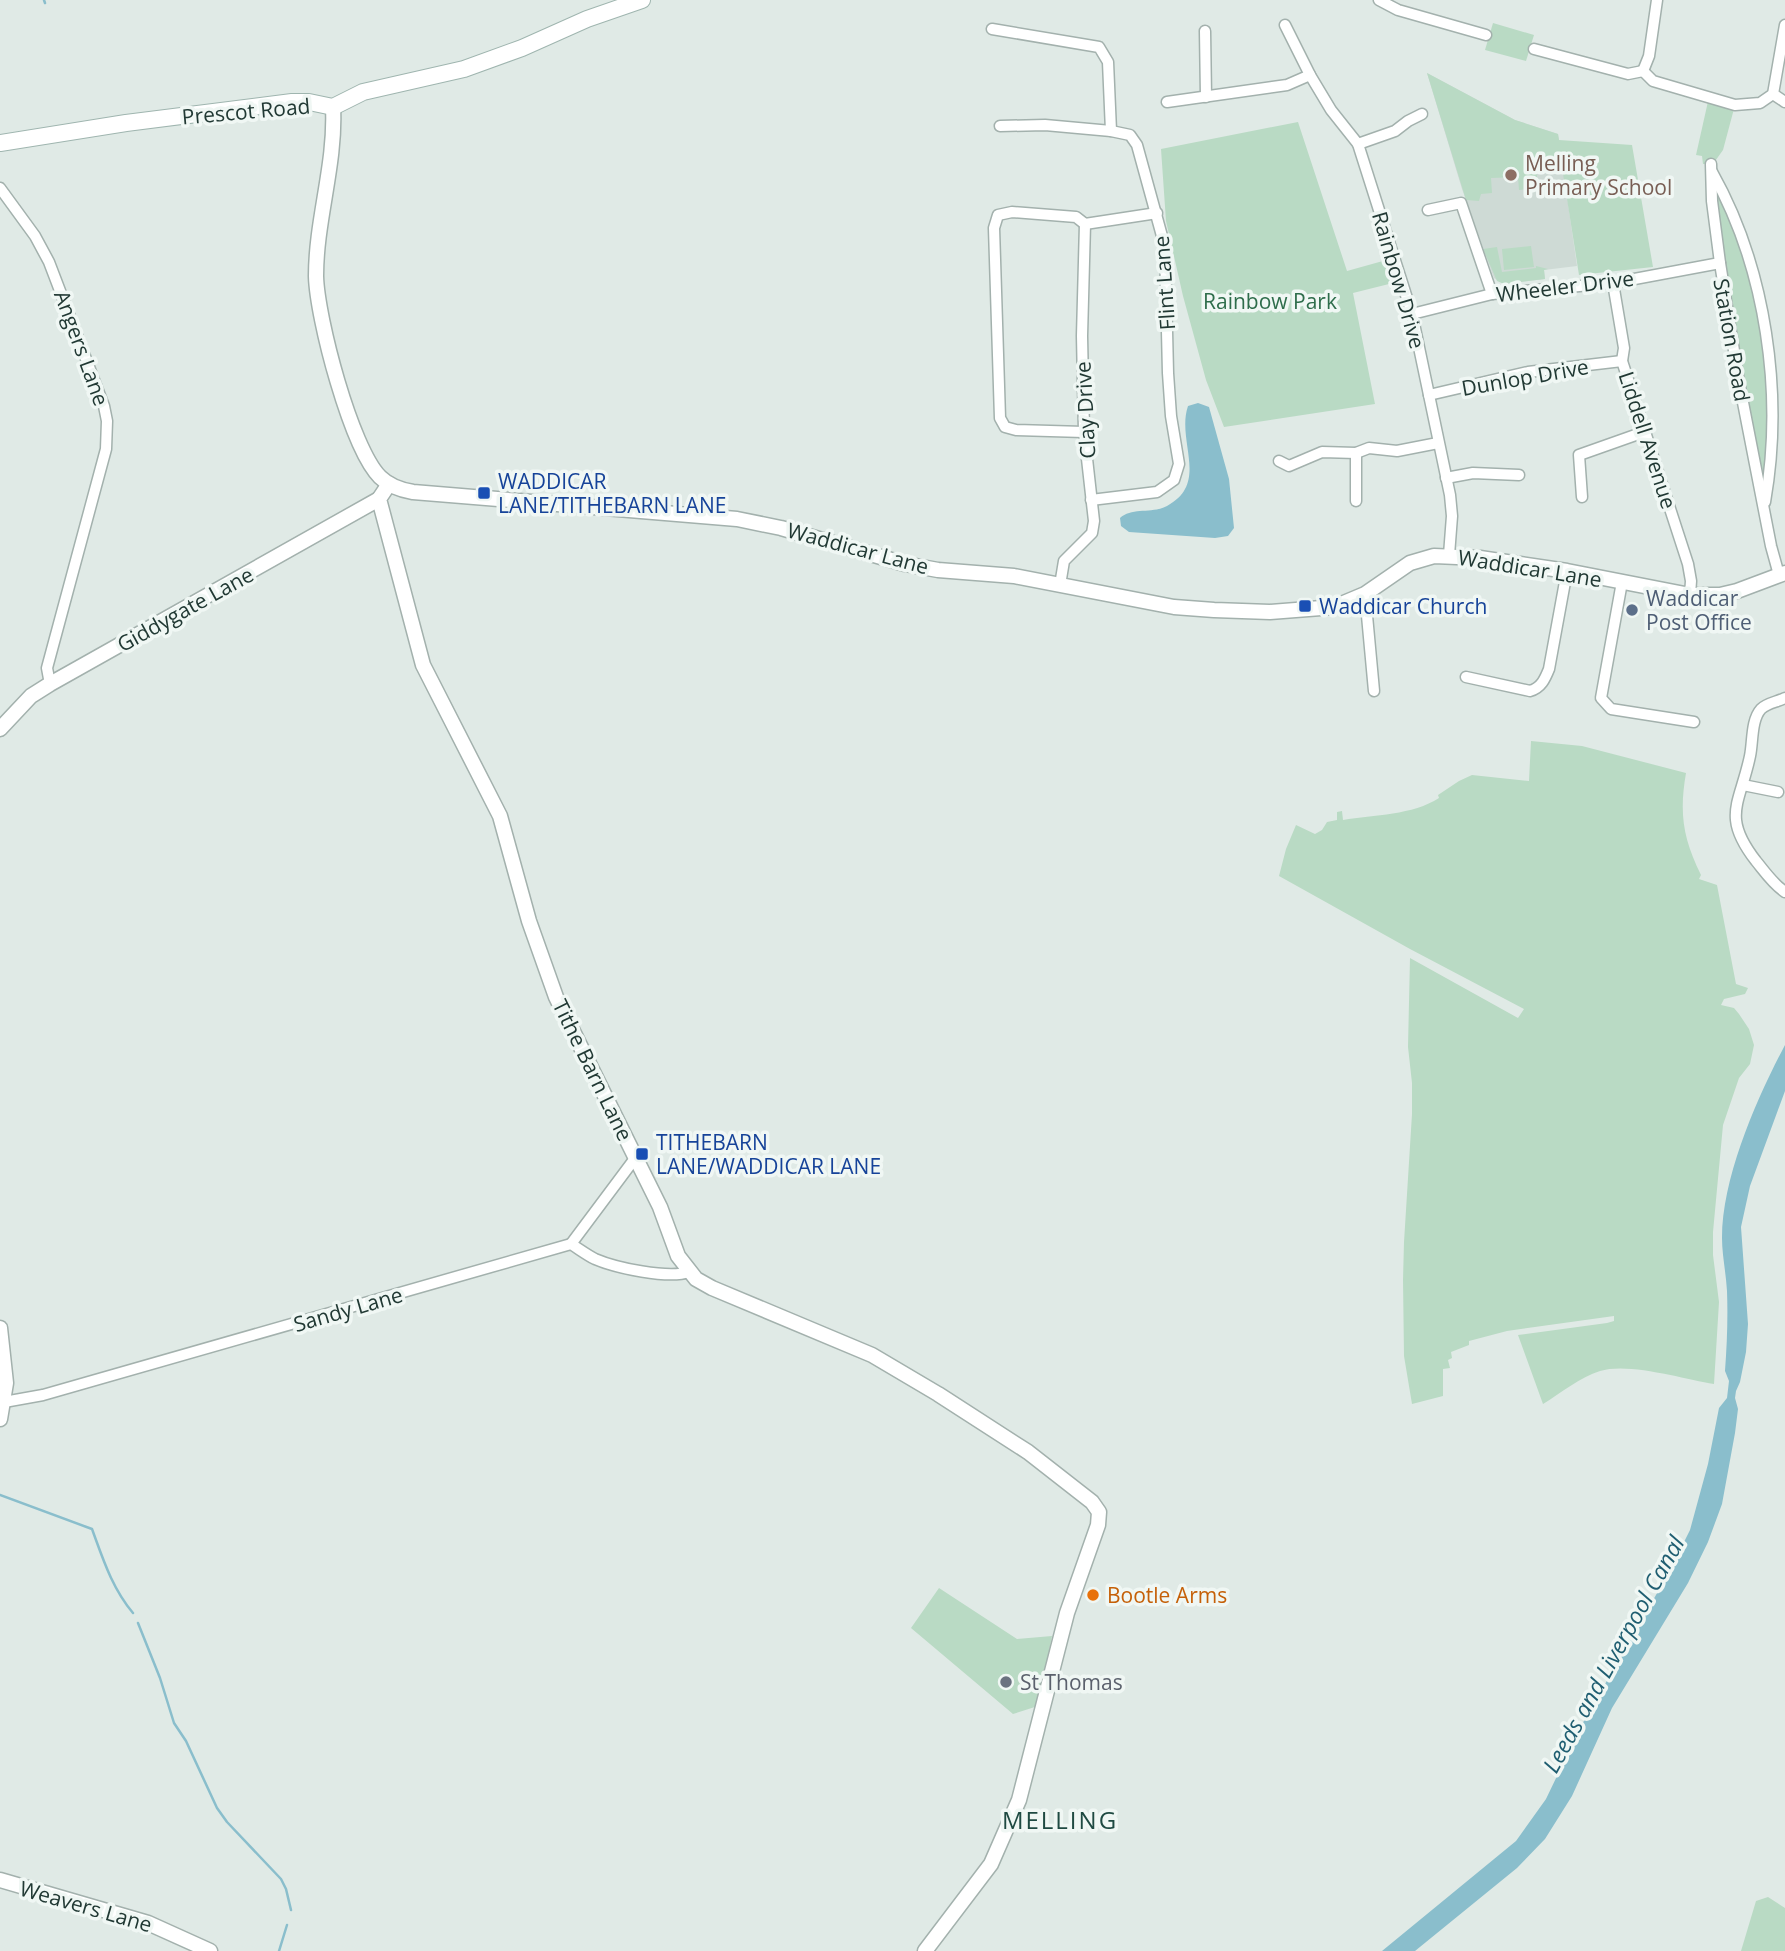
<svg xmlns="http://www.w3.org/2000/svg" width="1785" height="1951" viewBox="0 0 1785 1951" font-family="'Open Sans',sans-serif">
	<rect width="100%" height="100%" fill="#e0eae6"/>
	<polygon fill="#cedad5" points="1427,73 1515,120 1558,134 1577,266 1544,270 1545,279 1504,284 1494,278 1462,189"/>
	<g fill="#b9dac4">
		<polygon points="1493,23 1534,35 1526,61 1485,50"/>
		<polygon points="1427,73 1515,120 1558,134 1559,140 1632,145 1653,267 1579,275 1561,161 1536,165 1538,188 1519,190 1518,177 1491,178 1492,193 1481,194 1479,201 1466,200"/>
		<polygon points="1709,97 1735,105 1723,150 1713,164 1703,164 1702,156 1696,155"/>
		<polygon points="1298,122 1347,271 1390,259 1393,283 1353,293 1375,404 1224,427 1206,380 1183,296 1166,221 1161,149"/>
		<polygon points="1711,170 1737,224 1761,310 1773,405 1762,501 1712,201"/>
		<polygon points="1531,246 1534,267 1504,270 1502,249"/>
		<polygon points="1497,247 1502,272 1536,268 1536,266 1548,269 1544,270 1545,279 1504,284 1497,281 1483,249"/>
		<path d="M1531,741L1582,746L1686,773C1679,814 1683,838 1701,875L1699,879L1717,885L1736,984L1748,988L1745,994L1724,999L1721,1005L1734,1008L1739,1014L1749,1029L1754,1045L1750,1064L1739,1078L1723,1125L1713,1232V1255L1719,1302L1714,1384C1684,1379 1628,1362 1600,1371C1580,1377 1561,1393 1543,1404L1518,1335L1607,1323L1614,1321V1316L1507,1331L1469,1341V1345L1451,1352L1452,1358L1448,1360L1450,1368L1443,1369V1396L1412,1404L1404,1356L1403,1280L1404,1242L1412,1114V1083L1408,1047L1410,958L1518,1018L1524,1009L1410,949L1279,876L1286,849L1296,825L1315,834L1322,830L1327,822L1337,820V812L1342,811L1343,820C1374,815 1413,815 1439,798L1438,795L1459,781L1472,775L1529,781Z"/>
		<polygon points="939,1588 1017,1639 1052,1636 1038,1706 1013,1714 911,1628"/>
		<polygon points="1768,1897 1785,1908 1785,1951 1741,1951 1756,1901"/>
	</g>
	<g fill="#8abecc">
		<path d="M1198,403L1209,407L1229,479L1234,528L1228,536L1215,538L1129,532L1121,526L1120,518C1132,507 1152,514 1167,506C1210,483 1176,441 1188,406Z"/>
		<path d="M1785,1045V1091L1750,1186L1741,1227L1748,1324L1746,1352L1740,1382L1736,1391L1735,1398L1738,1409L1735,1433L1722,1504L1708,1542L1688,1583L1612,1708L1572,1796L1545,1839L1517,1868L1415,1951H1382L1516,1841L1546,1799L1581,1726L1668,1574L1690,1530L1708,1464L1719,1408L1727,1398L1729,1381L1725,1371C1727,1344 1728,1318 1727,1291C1726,1273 1722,1255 1722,1238C1722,1177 1757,1098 1785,1045Z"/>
	</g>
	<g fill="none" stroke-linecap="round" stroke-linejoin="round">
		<g stroke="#8abecc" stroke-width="2.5">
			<polyline points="44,0 45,3"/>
			<path d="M0,1495L92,1529C103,1559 112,1588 133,1613"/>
			<polyline points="138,1623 160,1678 174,1723 186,1741 217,1808 227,1822 281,1879 286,1889 291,1910"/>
			<polyline points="279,1951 287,1925"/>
		</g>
		<g stroke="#a3b1ad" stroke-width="13">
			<g id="minor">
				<polyline points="1379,0 1398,10 1486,35"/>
				<polyline points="1285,25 1310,75 1331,110 1358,144 1412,314 1450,495 1452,516 1449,555"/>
				<polyline points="992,29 1099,47 1108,62 1111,131"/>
				<polyline points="1205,31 1206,97"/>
				<polyline points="1534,49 1628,74 1643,71"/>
				<polyline points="1643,71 1653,81 1735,105 1760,103 1773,94 1785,25"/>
				<polyline points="1643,71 1649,56 1657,0"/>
				<polyline points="1773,94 1785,102"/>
				<polyline points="1167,102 1287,85 1310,75"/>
				<polyline points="1000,126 1045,125 1111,131 1130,135 1137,145 1165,247 1168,373 1171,416 1179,464 1174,480 1157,492 1091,500"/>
				<polyline points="1358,144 1395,131 1408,121 1422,114"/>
				<polyline points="1711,164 1712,201 1720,263 1739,382 1771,546 1779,575"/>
				<path d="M1712,172C1766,268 1784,394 1765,502"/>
				<polyline points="0,188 35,236 49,262 104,406 107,421 106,449 47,668 50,684"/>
				<polyline points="1428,210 1461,203 1492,294"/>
				<polyline points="1085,224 1157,213"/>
				<polyline points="1613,283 1624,348 1622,361 1688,564 1691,581 1690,595"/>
				<polyline points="1412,314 1492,294 1613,283 1720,263"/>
				<polyline points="1429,395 1528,372 1622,361"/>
				<polyline points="1084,432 1016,430 1005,427 1000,418 994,228 998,215 1012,212 1076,217 1085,224"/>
				<polyline points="1279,461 1289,466 1322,452 1356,453 1369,448 1397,451 1438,443"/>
				<polyline points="1446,478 1473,473 1519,475"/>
				<polyline points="1582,497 1579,455 1644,432"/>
				<polyline points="1356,501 1356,453"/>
				<polyline points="1622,582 1601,698 1611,709 1694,722"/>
				<polyline points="1060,585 1064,561 1092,533 1094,521 1084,432 1082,336 1085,224"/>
				<polyline points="1365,594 1374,691"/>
				<path d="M1466,677L1530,691C1541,688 1545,679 1549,669L1567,571"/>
				<path d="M1785,698C1777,702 1767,703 1761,709C1751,720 1753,742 1750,756C1740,804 1721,816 1756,861C1765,872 1773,884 1785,892"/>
				<polyline points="1743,785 1778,792"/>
				<polyline points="571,1244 636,1157"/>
				<path d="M4,1402L43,1395L571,1244C579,1249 587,1255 595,1259C616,1268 668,1279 689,1272"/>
			</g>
		</g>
		<g stroke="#a3b1ad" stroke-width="17">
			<g id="tertiary">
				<path d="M333,107C336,164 316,219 316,276C317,318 351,448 380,477C389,486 401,490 413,492L737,519L781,528L905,564L938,570L1014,576L1174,607L1214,610L1270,612L1334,607L1365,594L1410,563L1434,556L1480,558L1567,571L1690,595H1720L1737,591L1785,573"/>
				<polyline points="389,484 379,499 423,665 500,816 529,921 556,997 660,1207 678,1256 696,1279 712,1288 872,1355 938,1394 1028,1452 1092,1502 1099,1512 1098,1525 1067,1613 1019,1800 991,1864 925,1951"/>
				<polyline points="0,729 31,696 50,684 379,499"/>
				<polyline points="0,1328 6,1383 0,1419"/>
				<polyline points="0,1880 148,1923 210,1951"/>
			</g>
		</g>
		<g stroke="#9fb5af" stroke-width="18">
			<polyline id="secondary" points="0,143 126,123 292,102 309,102 333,107 363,92 464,69 522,48 587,19 642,0"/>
		</g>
		<use href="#minor" stroke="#fff" stroke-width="10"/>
		<use href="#tertiary" stroke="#fff" stroke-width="14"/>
		<use href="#secondary" stroke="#fff" stroke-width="16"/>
	</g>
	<circle fill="#8d6e63" stroke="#f0f7f4" stroke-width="2.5" cx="1511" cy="175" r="7"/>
	<g fill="#1a4fb4" stroke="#f0f7f4" stroke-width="2.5">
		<rect x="477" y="486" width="14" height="14" rx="3.5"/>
		<rect x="1298" y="599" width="14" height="14" rx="3.5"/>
		<rect x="635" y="1147" width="14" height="14" rx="3.5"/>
	</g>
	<circle fill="#5c6f8a" stroke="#f0f7f4" stroke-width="2.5" cx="1632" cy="610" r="7"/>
	<circle fill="#e8710a" stroke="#f0f7f4" stroke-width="2.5" cx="1093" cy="1595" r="7"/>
	<circle fill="#6b7280" stroke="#f0f7f4" stroke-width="2.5" cx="1006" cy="1682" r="7"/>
	<g text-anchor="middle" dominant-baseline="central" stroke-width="7" stroke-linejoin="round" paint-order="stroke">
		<g font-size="21" fill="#213934" stroke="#f0f7f4">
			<text transform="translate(246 111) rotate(-5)">Prescot Road</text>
			<text transform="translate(1399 280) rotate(74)">Rainbow Drive</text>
			<text transform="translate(1164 283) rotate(-94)">Flint Lane</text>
			<text transform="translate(1565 286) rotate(-7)">Wheeler Drive</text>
			<text transform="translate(1732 340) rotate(80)">Station Road</text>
			<text transform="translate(82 348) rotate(70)">Angers Lane</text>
			<text transform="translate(1525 377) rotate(-10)">Dunlop Drive</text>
			<text transform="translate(1085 410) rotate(-93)">Clay Drive</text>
			<text transform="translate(1648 440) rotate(72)">Liddell Avenue</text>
			<text transform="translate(858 548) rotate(15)">Waddicar Lane</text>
			<text transform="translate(1530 568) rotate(9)">Waddicar Lane</text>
			<text transform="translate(185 609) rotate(-29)">Giddygate Lane</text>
			<text transform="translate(593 1070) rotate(64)">Tithe Barn Lane</text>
			<text transform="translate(348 1309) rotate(-16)">Sandy Lane</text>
			<text transform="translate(86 1906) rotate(16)">Weavers Lane</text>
		</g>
		<g font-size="21" fill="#785e54" stroke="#f0f7f4" text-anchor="start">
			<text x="1525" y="163">Melling<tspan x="1525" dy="24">Primary School</tspan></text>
		</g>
		<g font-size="21" fill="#2e6d4b" stroke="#f0f7f4">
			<text x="1270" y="301">Rainbow Park</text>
		</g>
		<g font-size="21" fill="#164399" stroke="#f0f7f4" text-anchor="start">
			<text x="498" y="481">WADDICAR<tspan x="498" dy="24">LANE/TITHEBARN LANE</tspan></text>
			<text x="1319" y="606">Waddicar Church</text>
			<text x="656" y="1142">TITHEBARN<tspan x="656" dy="24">LANE/WADDICAR LANE</tspan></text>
		</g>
		<g font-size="21" fill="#4e5e75" stroke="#f0f7f4" text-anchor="start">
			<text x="1646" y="598">Waddicar<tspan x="1646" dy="24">Post Office</tspan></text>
		</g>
		<g font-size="21" fill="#c56008" stroke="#f0f7f4" text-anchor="start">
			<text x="1107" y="1595">Bootle Arms</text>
		</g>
		<g font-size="21" fill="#5b616d" stroke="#f0f7f4" text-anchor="start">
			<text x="1020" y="1682">St Thomas</text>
		</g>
		<g font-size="23" font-style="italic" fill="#1f5e71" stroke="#f0f7f4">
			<text transform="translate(1613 1654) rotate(-61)">Leeds and Liverpool Canal</text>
		</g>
		<g font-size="24" letter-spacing="2" fill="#1f4a42" stroke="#f0f7f4">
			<text x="1060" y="1819">MELLING</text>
		</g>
	</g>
</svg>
